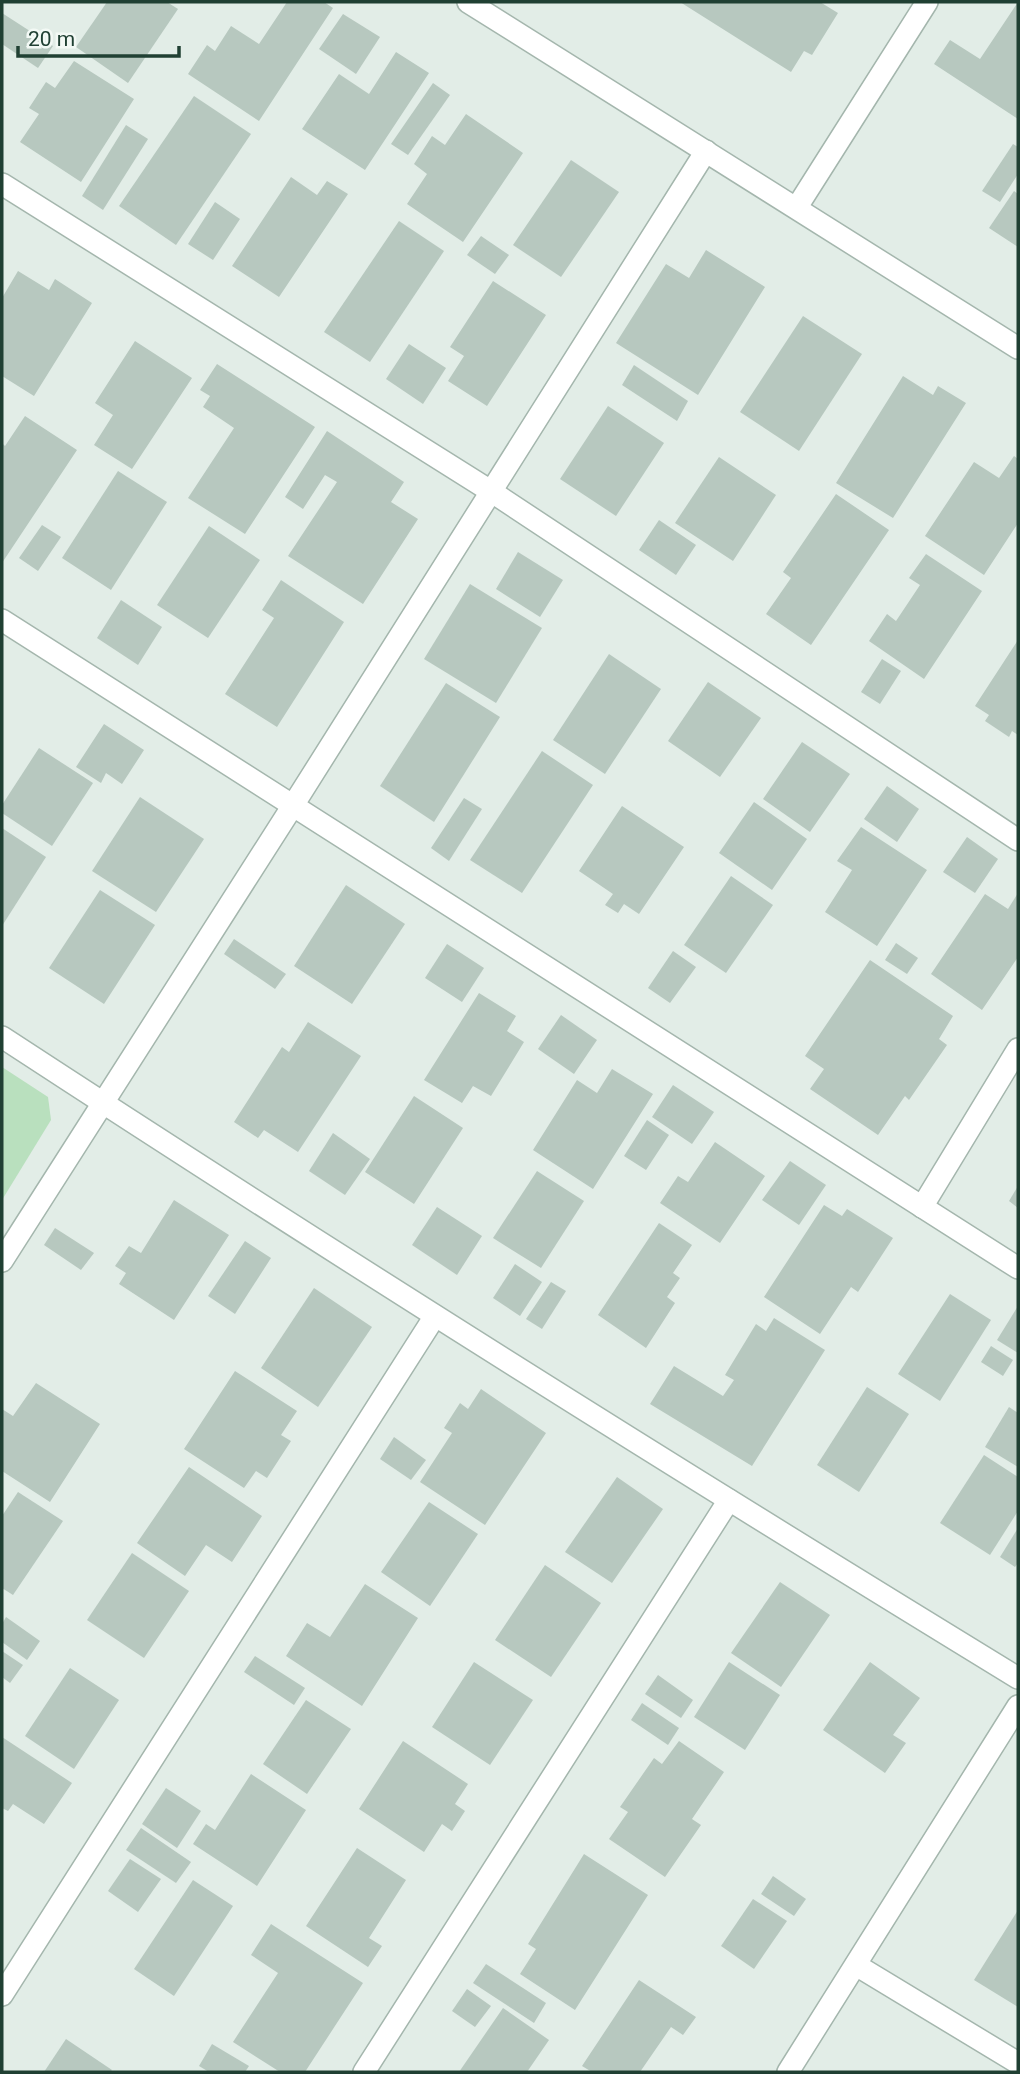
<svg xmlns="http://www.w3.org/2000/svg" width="1020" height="2074" viewBox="0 0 1020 2074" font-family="Roboto,sans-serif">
	<rect width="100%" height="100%" fill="#e2ede7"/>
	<polygon fill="#b9e0be" points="2,1067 48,1097 51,1120 2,1200"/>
	<g fill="#b7c8bf">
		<polygon points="107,2 167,2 178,9 128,83 76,47"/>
		<polygon points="287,2 324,2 333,8 259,121 188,74 207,45 215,51 231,26 259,44"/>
		<polygon points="680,2 820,2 838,13 812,55 804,51 791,72"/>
		<polygon points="1018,2 1018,119 934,64 950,40 980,59"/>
		<polygon points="2,13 53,46 38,68 2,44"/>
		<polygon points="343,14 380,37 356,74 319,49"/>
		<polygon points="396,52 429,73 365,170 302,129 339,74 369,94"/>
		<polygon points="74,61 134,99 81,182 20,142 39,114 29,108 46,82 55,88"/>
		<polygon points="433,83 450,95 408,155 391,144"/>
		<polygon points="194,96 251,134 176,245 119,206"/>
		<polygon points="466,114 523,153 463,242 407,204 427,174 414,164 432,136 445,145"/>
		<polygon points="126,125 148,139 103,210 82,196"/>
		<polygon points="1013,144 1018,147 1018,174 1000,202 982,191"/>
		<polygon points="571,160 619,192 561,277 513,245"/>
		<polygon points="291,177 317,195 327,181 348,194 279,297 232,266"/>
		<polygon points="1014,191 1018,194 1018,247 989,228"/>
		<polygon points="215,202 240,219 213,260 188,244"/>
		<polygon points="399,221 444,251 370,362 324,332"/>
		<polygon points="481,236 509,255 495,274 467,255"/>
		<polygon points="706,250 765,287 698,395 616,343 666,264 689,278"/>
		<polygon points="18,271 49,290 55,279 92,303 34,396 2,376 2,298"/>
		<polygon points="493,281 546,315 487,406 448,381 464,356 450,347"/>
		<polygon points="803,316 862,354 799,451 740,412"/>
		<polygon points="135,341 192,378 132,469 94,445 113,415 95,403"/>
		<polygon points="409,344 446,368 423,404 386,379"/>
		<polygon points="217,364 315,427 245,534 188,498 234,428 203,407 210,396 200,390"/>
		<polygon points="634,365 688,401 677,421 622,385"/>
		<polygon points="903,376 933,395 938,386 966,403 893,518 836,483"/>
		<polygon points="608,406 664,443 616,516 560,479"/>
		<polygon points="25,416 77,450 2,563 2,443 5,446"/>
		<polygon points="327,431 404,482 391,502 418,519 363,604 288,556 337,482 325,475 303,509 285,497"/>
		<polygon points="1014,456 1018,459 1018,523 984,575 925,536 974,462 999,478"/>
		<polygon points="719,457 776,495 733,561 675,523"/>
		<polygon points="118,471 167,502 111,590 62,558"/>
		<polygon points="836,494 889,530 811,645 766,614 791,578 783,572"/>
		<polygon points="659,520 696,545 676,575 639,550"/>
		<polygon points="42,525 61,537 38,571 19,558"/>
		<polygon points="209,526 260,560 208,638 157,605"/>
		<polygon points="518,552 563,580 540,617 496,589"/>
		<polygon points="926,554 982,591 924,679 869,641 887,614 896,621 920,585 909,578"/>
		<polygon points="281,580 344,622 277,727 225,694 274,618 262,610"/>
		<polygon points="470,584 542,628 496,703 424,659"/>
		<polygon points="121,600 162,627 138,665 97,638"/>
		<polygon points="1018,640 1018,735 1012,731 1009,737 985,721 989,715 975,706"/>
		<polygon points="609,654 661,689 605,774 553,740"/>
		<polygon points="882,659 901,671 880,704 861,692"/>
		<polygon points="708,682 761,718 720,777 668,741"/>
		<polygon points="446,683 500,717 434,822 380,786"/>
		<polygon points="104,724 144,750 122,784 106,773 101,783 76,767"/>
		<polygon points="802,742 850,774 810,832 763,799"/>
		<polygon points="39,748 93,783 52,846 2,813 2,805"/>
		<polygon points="542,751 593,785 522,893 470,860"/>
		<polygon points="887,786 919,809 897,842 864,819"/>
		<polygon points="140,797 204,839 156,912 92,871"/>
		<polygon points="464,798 482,809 449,861 431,848"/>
		<polygon points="754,802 807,839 772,890 719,853"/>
		<polygon points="622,806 684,847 639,914 624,904 618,913 605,905 613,894 579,871"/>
		<polygon points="861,827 927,870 877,946 825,912 852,870 837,861"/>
		<polygon points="2,828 46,857 2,926"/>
		<polygon points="967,837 998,859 975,893 943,872"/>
		<polygon points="731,876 773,905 726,973 684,945"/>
		<polygon points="346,885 405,924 352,1004 294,966"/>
		<polygon points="100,890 155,925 104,1004 49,968"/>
		<polygon points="1018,893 1018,957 982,1010 931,974 985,894 1008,909"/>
		<polygon points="234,939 286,974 275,989 224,954"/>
		<polygon points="896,943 918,958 907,974 885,960"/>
		<polygon points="447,944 484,968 462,1002 425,978"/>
		<polygon points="673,951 696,967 670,1003 648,988"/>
		<polygon points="870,960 953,1016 939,1039 947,1045 909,1100 905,1096 878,1135 810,1089 824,1069 805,1056"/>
		<polygon points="479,993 516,1016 507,1031 524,1042 491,1096 473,1086 462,1103 424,1080"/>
		<polygon points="561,1015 597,1040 574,1074 538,1049"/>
		<polygon points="308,1022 361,1056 298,1152 264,1130 258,1138 234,1122 282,1047 289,1052"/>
		<polygon points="612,1069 653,1094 593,1189 533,1150 577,1080 597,1093"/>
		<polygon points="673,1085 714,1112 692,1144 652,1117"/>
		<polygon points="414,1096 463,1128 414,1204 365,1172"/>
		<polygon points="647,1120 669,1135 646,1170 624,1156"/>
		<polygon points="333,1133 370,1159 345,1195 309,1171"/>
		<polygon points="715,1142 765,1176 720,1243 660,1203 678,1176 688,1182"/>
		<polygon points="790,1161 826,1185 799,1225 762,1200"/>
		<polygon points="537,1171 584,1201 541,1268 493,1238"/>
		<polygon points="1018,1186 1018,1208 1009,1201"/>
		<polygon points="174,1200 229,1235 174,1320 119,1284 126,1273 115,1266 129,1246 141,1253"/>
		<polygon points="824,1205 842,1216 847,1209 893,1238 858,1292 851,1287 820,1334 764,1297"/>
		<polygon points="437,1207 482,1236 457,1275 412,1245"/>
		<polygon points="659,1223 692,1245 673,1273 680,1278 667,1297 675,1303 646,1348 598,1315"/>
		<polygon points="55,1228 94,1253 81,1270 44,1245"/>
		<polygon points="245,1241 271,1258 235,1314 208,1296"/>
		<polygon points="515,1264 542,1282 520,1316 493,1298"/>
		<polygon points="551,1282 566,1291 542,1329 526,1319"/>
		<polygon points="314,1288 372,1327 318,1407 261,1368"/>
		<polygon points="950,1294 991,1320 940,1401 898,1374"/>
		<polygon points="1018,1306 1018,1353 997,1340"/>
		<polygon points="774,1318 825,1350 752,1466 650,1404 674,1366 723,1396 734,1380 725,1375 756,1324 766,1331"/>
		<polygon points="991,1346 1013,1360 1003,1376 981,1362"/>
		<polygon points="235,1371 297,1411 281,1435 291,1441 267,1478 256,1471 244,1488 184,1449"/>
		<polygon points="36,1383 100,1424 50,1502 2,1471 2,1409 13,1416"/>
		<polygon points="867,1387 909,1414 859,1492 817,1465"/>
		<polygon points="481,1389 546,1433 485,1525 420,1482 452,1433 444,1428 460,1403 468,1409"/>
		<polygon points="1009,1407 1018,1413 1018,1467 985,1447"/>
		<polygon points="394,1437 426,1460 411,1480 380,1459"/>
		<polygon points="984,1455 1018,1477 1018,1511 990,1555 940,1523"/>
		<polygon points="189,1467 262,1516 232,1562 206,1545 185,1576 137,1543"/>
		<polygon points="617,1477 663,1509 612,1583 565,1552"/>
		<polygon points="18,1492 63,1521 13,1595 2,1588 2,1516"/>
		<polygon points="429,1502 478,1534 430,1606 381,1572"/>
		<polygon points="1018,1528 1018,1563 1015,1567 1000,1557"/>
		<polygon points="132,1553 189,1591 144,1658 87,1620"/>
		<polygon points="545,1565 601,1603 551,1677 495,1640"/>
		<polygon points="780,1582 830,1615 781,1687 731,1653"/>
		<polygon points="365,1584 418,1618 362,1706 286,1656 307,1623 330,1637"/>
		<polygon points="6,1617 40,1641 27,1660 2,1642 2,1624"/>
		<polygon points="2,1651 23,1665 10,1683 2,1677"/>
		<polygon points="255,1656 305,1688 294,1705 244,1672"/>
		<polygon points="474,1662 533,1700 490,1765 432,1727"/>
		<polygon points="729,1662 780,1695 745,1750 694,1717"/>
		<polygon points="870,1662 920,1698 893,1735 906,1743 885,1773 823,1730"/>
		<polygon points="70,1668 119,1700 74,1769 25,1736"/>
		<polygon points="658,1675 693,1700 681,1718 645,1694"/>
		<polygon points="306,1700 351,1729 307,1794 263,1764"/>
		<polygon points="642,1703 679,1728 668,1745 631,1720"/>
		<polygon points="2,1737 72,1783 44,1824 13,1804 8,1811 2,1808"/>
		<polygon points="403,1741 468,1784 455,1804 465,1811 452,1831 442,1824 424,1852 359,1809"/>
		<polygon points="679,1741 724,1772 692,1819 701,1825 665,1877 609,1839 628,1812 620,1807 654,1758 662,1764"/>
		<polygon points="251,1774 306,1810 257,1886 193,1844 206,1824 215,1830"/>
		<polygon points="166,1788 201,1811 177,1848 142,1824"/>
		<polygon points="141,1828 191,1862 176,1883 126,1850"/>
		<polygon points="357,1848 406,1880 369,1938 382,1946 368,1967 306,1926"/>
		<polygon points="584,1854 648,1895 575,2010 520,1974 536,1949 528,1944"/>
		<polygon points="130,1859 161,1879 138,1912 108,1891"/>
		<polygon points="773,1876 806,1899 794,1916 761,1894"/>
		<polygon points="193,1880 233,1906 174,1996 134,1969"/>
		<polygon points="753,1899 787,1921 754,1969 721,1946"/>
		<polygon points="1018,1910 1018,2007 974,1980"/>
		<polygon points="271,1924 363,1983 305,2072 280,2072 233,2042 278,1973 251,1955"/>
		<polygon points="486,1964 546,2003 534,2023 473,1983"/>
		<polygon points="639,1980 696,2017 683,2035 671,2027 640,2072 592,2072 582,2066"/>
		<polygon points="467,1989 491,2006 475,2027 452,2011"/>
		<polygon points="503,2008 549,2040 527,2072 459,2072"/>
		<polygon points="66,2039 112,2070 110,2072 44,2072"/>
		<polygon points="212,2044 249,2066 245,2072 209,2072 199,2066"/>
	</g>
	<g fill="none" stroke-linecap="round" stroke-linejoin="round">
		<g stroke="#a4b6ad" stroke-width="24">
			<g id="minor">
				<polyline points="468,2 1018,348"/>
				<polyline points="2,184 492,492 1018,840"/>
				<polyline points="797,207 927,2"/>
				<polyline points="2,620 1018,1268"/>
				<path d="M2,1037C337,1256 676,1469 1018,1678"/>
				<polyline points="922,1207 1018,1049"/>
				<polyline points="2,1261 292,807 706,151"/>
				<polyline points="856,1965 1018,2063"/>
				<polyline points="2,1995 435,1316"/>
				<polyline points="364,2072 729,1500"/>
				<polyline points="788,2072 1018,1706"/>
			</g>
		</g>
		<use href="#minor" stroke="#fff" stroke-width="21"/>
	</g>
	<rect width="1020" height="2074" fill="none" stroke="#204033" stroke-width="7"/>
	<path d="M18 46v10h161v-10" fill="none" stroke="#204033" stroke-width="3.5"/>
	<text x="28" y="46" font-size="21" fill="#204033" stroke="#f3f9f5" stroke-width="5" paint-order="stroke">20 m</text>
</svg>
